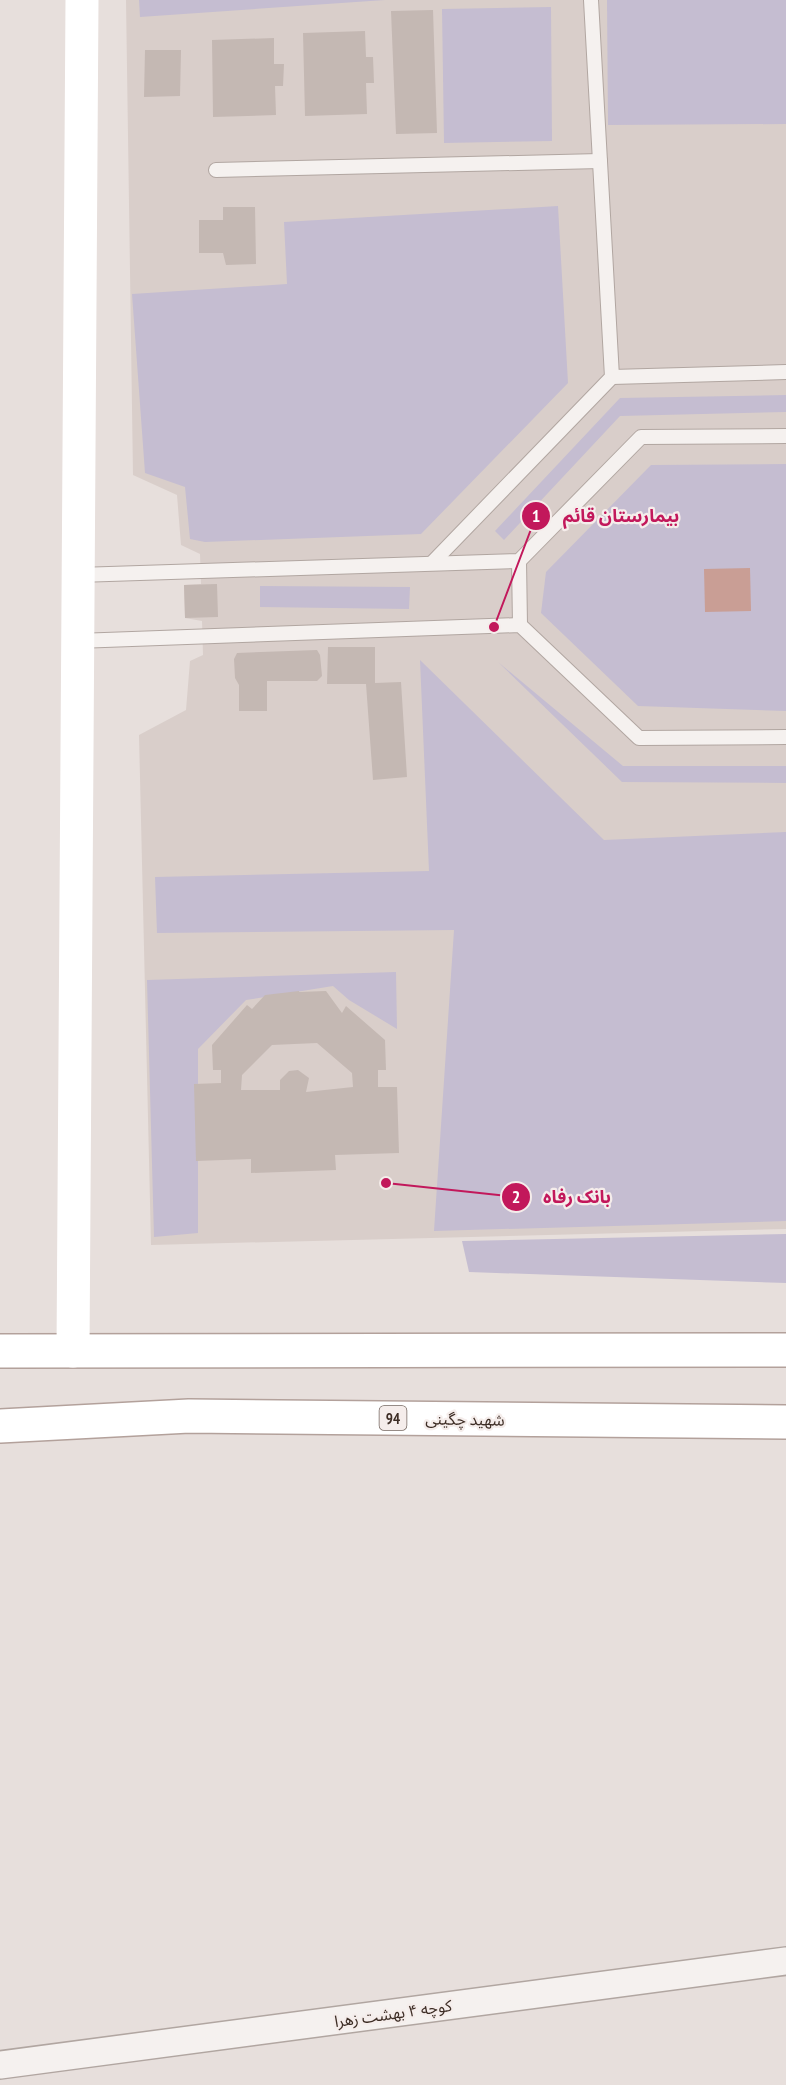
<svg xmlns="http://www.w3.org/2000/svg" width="786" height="2085" viewBox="0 0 786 2085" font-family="'PT Sans Narrow','Noto Sans Arabic',sans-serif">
	<rect width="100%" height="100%" fill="#e7dfdc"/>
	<polygon fill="#d9ceca" points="126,0 786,0 786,1229 151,1245 139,735 186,710 190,661 203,655 202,621 185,618 184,585 201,584 200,554 181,545 177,495 133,475"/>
	<g fill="#c5bdd1">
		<polygon points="139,0 385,0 140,17"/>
		<polygon points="607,0 786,0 786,124 608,125"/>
		<polygon points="551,7 552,141 444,143 442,9"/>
		<polygon points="558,206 568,383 421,534 205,542 190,539 185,487 145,473 132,294 287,284 284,222"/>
		<polygon points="786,395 786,412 620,416 504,540 495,531 620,398"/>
		<polygon points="786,464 786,711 638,706 541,613 546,572 651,465"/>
		<polygon points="260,586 410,587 409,609 260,607"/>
		<polygon points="420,660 604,840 786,832 786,1221 434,1231 454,930 157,933 155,877 429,871"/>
		<polygon points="498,662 623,766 786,766 786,783 622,782"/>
		<polygon points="396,972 397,1029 349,1000 333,986 246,1000 198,1049 198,1233 154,1237 147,980"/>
		<polygon points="786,1234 786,1283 469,1272 462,1241"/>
	</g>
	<polygon fill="#c99e95" points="750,568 751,611 705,612 704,569"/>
	<g fill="#c4b8b3" fill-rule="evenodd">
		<polygon points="433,10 437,133 396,134 391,11"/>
		<polygon points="365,31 366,57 373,57 374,83 366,83 367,114 305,116 303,33"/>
		<polygon points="274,38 274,64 284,64 283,86 275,86 276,115 213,117 212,40"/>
		<polygon points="145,50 181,50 180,96 144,97"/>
		<polygon points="223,207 255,207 256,264 226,265 223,253 199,253 199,220 223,220"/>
		<polygon points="217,584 218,617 185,618 184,585"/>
		<polygon points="328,647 375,647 375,683 401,682 407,777 373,780 366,684 327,684"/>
		<polygon points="317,650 320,655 322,676 317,681 267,681 267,711 239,711 239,685 235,678 234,659 237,653"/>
		<path d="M299,991V992L326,991L342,1013L346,1006L385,1040L386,1070H378V1087H397L399,1153L335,1155L336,1170L251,1173V1159L196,1161L194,1084L221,1083V1070H213L212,1045L247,1005L252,1009L265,995ZM317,1043L352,1073L353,1087L306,1092L309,1078L298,1070L289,1071L280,1080V1090H241L242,1075L272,1045Z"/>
	</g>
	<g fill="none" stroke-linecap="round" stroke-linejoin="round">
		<g stroke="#b1a6a1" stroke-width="16">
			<g id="lane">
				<polyline points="216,170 600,161"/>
				<polyline points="612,377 786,372"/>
				<polyline points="519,561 520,625"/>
				<polyline points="433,562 612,377 591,0"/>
				<polyline points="78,575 519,561 641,437 786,436"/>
				<polyline points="77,641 520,625 639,738 786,737"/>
			</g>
		</g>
		<g stroke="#b1a6a1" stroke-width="30">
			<polyline id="street" points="0,2065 786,1961"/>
		</g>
		<g stroke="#b3a19b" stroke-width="36">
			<g id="primary">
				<polyline points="0,1351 786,1350"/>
				<polyline points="0,1426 189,1416 786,1422"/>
			</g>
		</g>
		<use href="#lane" stroke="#f5f1ef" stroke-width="14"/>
		<use href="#street" stroke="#f5f1ef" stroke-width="27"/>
		<polyline stroke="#fff" stroke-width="33" points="73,1351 82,0"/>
		<use href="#primary" stroke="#fff" stroke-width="33"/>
	</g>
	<g text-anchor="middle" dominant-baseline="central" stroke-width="4.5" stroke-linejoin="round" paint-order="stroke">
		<rect fill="#f5edeb" stroke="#746760" stroke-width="1.5" x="379.5" y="1406" width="27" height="24" rx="4.5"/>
		<g font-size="15" font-weight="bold" fill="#3d2d25">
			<text x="393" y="1418">94</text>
		</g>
		<g font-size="16" fill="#3d2d25" stroke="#f5edeb">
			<text transform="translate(465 1419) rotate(1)">شهید چگینی</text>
			<text transform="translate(393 2013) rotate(-8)">کوچه ۴ بهشت زهرا</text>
		</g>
	</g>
	<path fill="none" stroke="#c2185b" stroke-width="2" d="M494 627L536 516M386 1183L516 1197"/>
	<g fill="#c2185b" stroke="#f5edeb" stroke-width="2">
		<circle cx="494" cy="627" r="6"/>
		<circle cx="386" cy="1183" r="6"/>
		<circle cx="536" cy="516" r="15"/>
		<circle cx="516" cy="1197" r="15"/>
	</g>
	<g font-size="18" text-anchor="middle" font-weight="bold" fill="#fff">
		<text x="536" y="522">1</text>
		<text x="516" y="1203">2</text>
	</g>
	<g font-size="18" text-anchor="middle" font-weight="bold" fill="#c2185b" stroke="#f5edeb" stroke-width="4.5" stroke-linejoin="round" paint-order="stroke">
		<text x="621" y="522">بیمارستان قائم</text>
		<text x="577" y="1203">بانک رفاه</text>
	</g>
</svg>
